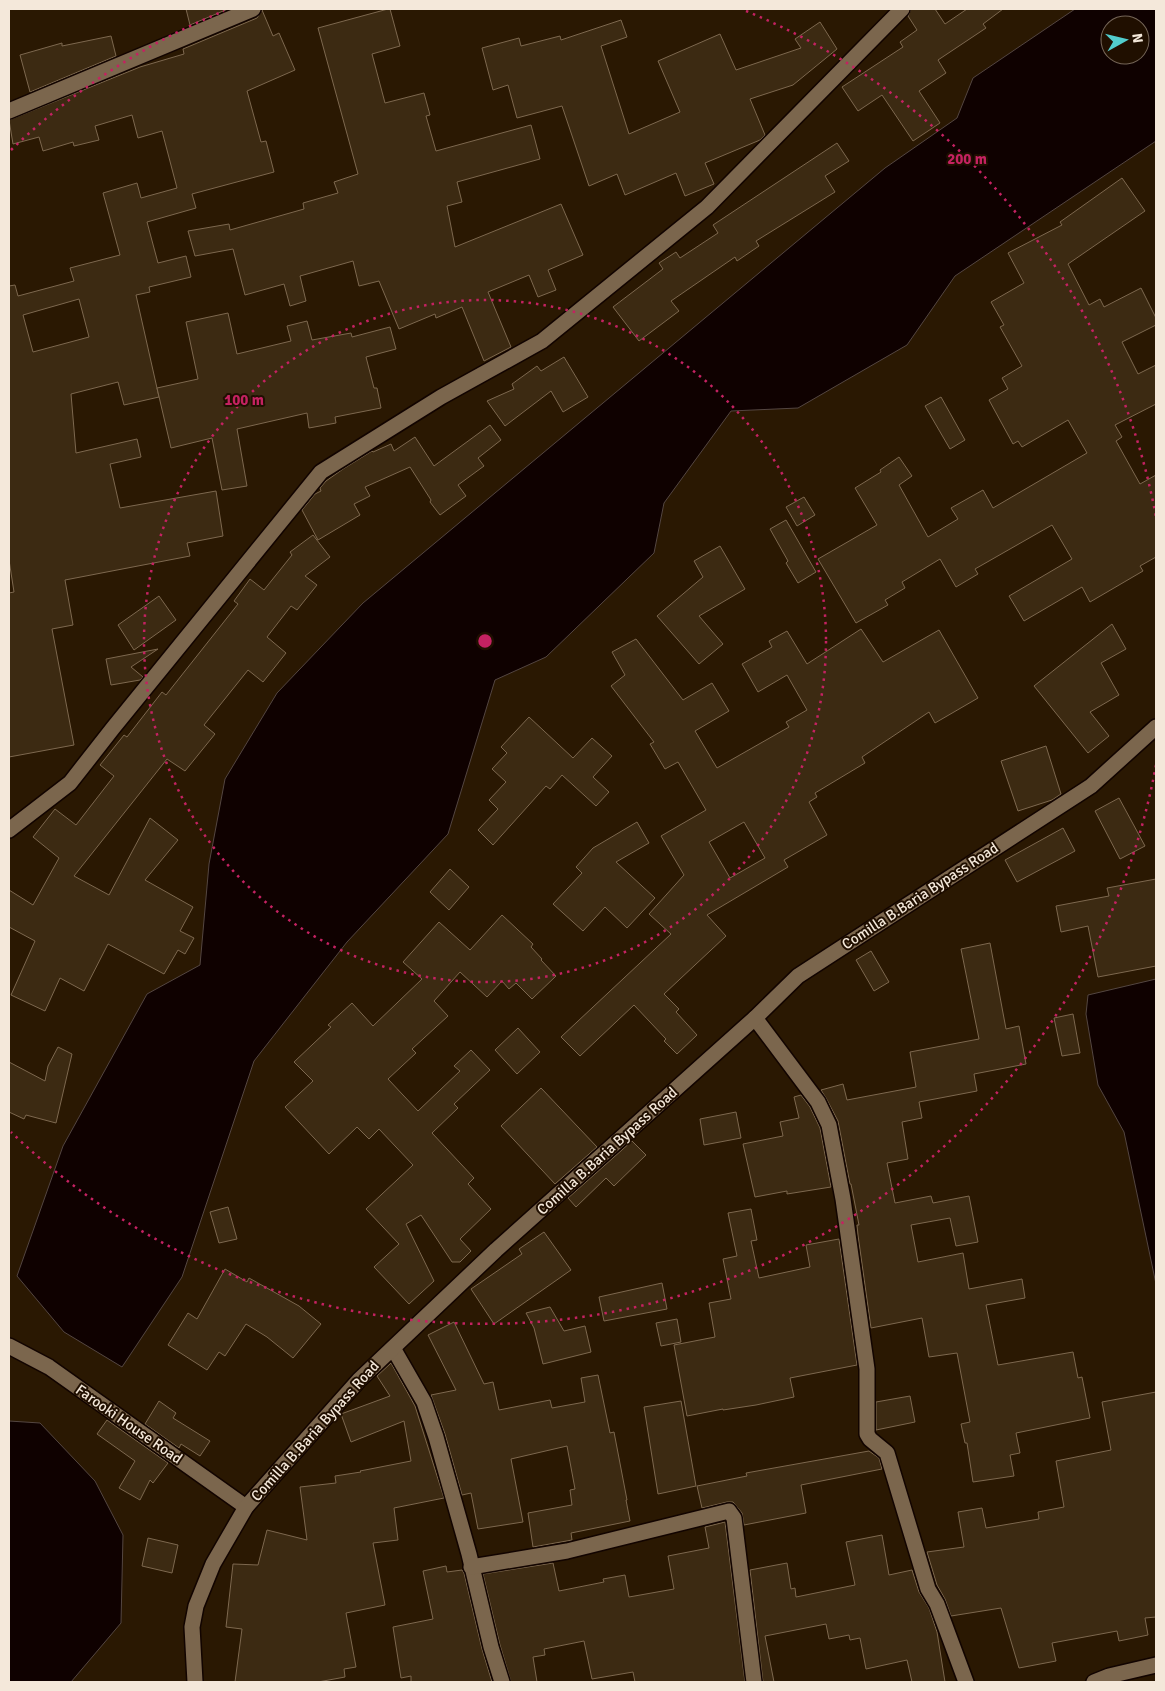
<svg xmlns="http://www.w3.org/2000/svg" width="1165" height="1691" viewBox="0 0 1165 1691" font-family="Signika,sans-serif">
	<rect width="100%" height="100%" fill="#2a1802"/>
	<g fill="#0f0100" stroke="#544641" fill-rule="evenodd">
		<path d="M1075,9H1156V141L955,276L907,345L798,408L731,411L664,503L654,553L546,657L495,680L448,834L347,942L254,1061L182,1277L122,1367L64,1332L17,1276L63,1146L147,994L200,965L209,864L225,779L277,693L363,603L885,168L957,118L973,78ZM1110,25H1140V55H1110Z"/>
		<polygon points="1156,979 1156,1284 1124,1132 1098,1085 1086,1014 1088,995"/>
		<polygon points="9,1421 40,1423 95,1481 123,1535 121,1623 71,1682 9,1682"/>
	</g>
	<g fill="#3c2a12" stroke="#7d684f" fill-rule="evenodd">
		<polygon points="186,9 228,9 190,25"/>
		<polygon points="388,9 390,9 400,46 372,54 385,103 424,93 430,115 426,116 436,151 531,125 540,159 457,182 462,202 447,206 455,247 561,204 583,255 548,270 556,290 538,297 529,275 488,292 511,347 484,361 462,307 436,318 435,314 399,329 379,281 359,286 353,261 300,276 306,301 290,306 284,284 245,295 233,249 195,256 188,231 229,224 230,230 304,209 303,203 338,193 334,182 358,174 318,28"/>
		<polygon points="911,9 935,9 945,24 967,9 1003,9 983,24 986,28 938,60 946,73 919,91 940,123 913,141 882,95 858,111 842,87 903,47 900,42 917,30 908,16"/>
		<path d="M262,10L273,36L279,33L295,70L247,91L261,142L266,141L274,172L192,194L196,208L147,222L158,263L186,256L191,277L149,287L150,292L136,295L159,397L124,405L118,382L71,394L76,453L137,439L141,457L110,464L120,508L216,491L223,536L187,543L190,556L65,580L73,625L52,629L74,745L9,757V593L14,592L9,560V286L15,285L18,296L74,281L70,268L120,255L103,193L137,183L141,198L177,188L162,131L138,138L132,115L95,126L99,140L74,146L73,142L43,151L39,137L13,144L9,120L140,67L184,54L183,49L257,18ZM79,299L89,337L33,352L23,315Z"/>
		<polygon points="621,20 627,37 601,46 629,134 680,112 658,61 720,34 736,70 801,48 795,39 820,22 837,49 793,85 750,99 765,135 760,140 705,163 714,184 685,196 676,173 625,195 617,174 589,186 562,106 517,118 508,85 493,90 482,48 519,38 521,46 560,36 561,40"/>
		<polygon points="111,36 116,56 30,92 20,55 62,43 62,46"/>
		<polygon points="837,143 849,161 825,176 835,192 756,241 759,246 737,261 735,257 671,301 679,311 639,341 613,307 663,269 659,263 676,252 680,258 718,233 713,225"/>
		<polygon points="1122,178 1145,211 1068,264 1089,305 1100,299 1104,307 1141,288 1156,318 1156,325 1122,342 1138,374 1156,365 1156,404 1115,425 1122,437 1116,441 1140,484 1156,475 1156,557 1140,566 1143,571 1090,602 1082,587 1024,621 1009,596 1072,559 1052,525 975,569 978,574 956,587 940,559 902,582 905,588 885,600 888,605 856,623 818,559 877,525 855,488 881,472 880,470 899,457 912,476 899,485 928,537 958,519 951,508 983,490 993,508 1087,453 1068,420 1022,447 1018,441 1013,444 989,400 1008,389 1002,378 1022,366 1000,327 1004,325 991,302 1024,283 1008,253 1062,225 1060,222"/>
		<polygon points="228,313 237,354 291,341 287,326 307,321 312,340 351,333 352,337 390,327 396,349 366,357 374,388 377,388 381,408 335,417 336,423 309,428 307,413 237,429 247,486 222,490 212,438 171,448 157,388 198,379 186,322"/>
		<polygon points="564,357 588,397 563,412 551,391 505,426 487,401 514,389 512,384 537,366 541,371"/>
		<polygon points="941,397 965,440 950,449 925,406"/>
		<polygon points="490,425 501,440 478,458 484,466 458,485 466,496 440,515 430,502 431,500 410,467 365,487 370,496 354,504 360,515 318,540 302,510 315,494 321,491 320,488 326,481 343,469 372,451 373,452 391,444 394,451 415,437 434,466"/>
		<polygon points="804,497 815,515 797,526 786,507"/>
		<polygon points="786,520 816,572 798,583 786,563 788,561 770,529"/>
		<polygon points="313,535 330,557 305,576 317,585 297,610 291,606 267,637 286,653 263,682 248,670 204,725 215,734 185,771 167,759 74,876 109,895 150,818 178,840 145,880 193,907 180,931 194,938 185,954 178,950 164,974 108,944 84,991 60,978 45,1011 11,995 35,941 9,927 9,890 33,905 59,858 33,837 55,809 76,825 114,776 100,765 124,735 127,737 162,692 166,695 238,604 234,601 250,579 264,590 292,555 290,552"/>
		<polygon points="720,546 745,589 699,616 723,644 699,664 657,616 703,577 694,561"/>
		<polygon points="159,596 176,620 134,650 118,625"/>
		<polygon points="1112,624 1126,649 1101,663 1119,695 1090,712 1109,736 1088,753 1034,686"/>
		<path d="M861,629L883,662L939,630L978,698L935,723L929,712L862,757L865,763L815,793L817,797L809,802L827,835L784,860L788,867L707,915L726,936L664,994L679,1009L676,1012L697,1035L677,1054L664,1041L666,1039L634,1005L580,1056L561,1037L671,934L649,914L684,875L661,836L706,810L678,762L665,769L650,744L654,742L611,686L625,675L612,652L636,639L683,700L712,683L729,711L695,731L717,768L789,727L786,722L807,710L787,675L758,692L742,664L772,647L769,641L787,631L807,664ZM744,822L765,858L730,878L709,842Z"/>
		<polygon points="158,649 131,667 143,677 140,680 111,685 106,659"/>
		<polygon points="529,717 573,758 592,738 612,756 593,777 609,792 596,806 562,775 550,789 546,786 493,845 478,830 498,809 489,800 506,782 492,769 507,753 501,747"/>
		<polygon points="1046,746 1061,794 1052,800 1018,811 1001,761"/>
		<polygon points="1119,798 1145,846 1120,859 1095,811"/>
		<polygon points="637,822 649,843 616,862 655,898 627,928 605,907 583,931 553,904 582,873 576,867 593,848"/>
		<polygon points="1063,828 1075,851 1017,882 1005,860"/>
		<polygon points="450,869 469,887 449,910 430,892"/>
		<polygon points="1156,879 1156,966 1098,977 1088,926 1061,932 1056,906 1109,896 1107,888"/>
		<polygon points="502,915 533,944 531,947 542,959 541,960 556,976 532,999 516,983 509,989 502,981 487,997 460,972 434,1001 448,1016 412,1049 416,1053 388,1079 418,1111 460,1071 454,1066 471,1050 490,1070 454,1104 458,1108 432,1133 474,1178 468,1184 491,1209 460,1239 471,1251 460,1262 452,1262 421,1215 406,1224 434,1281 409,1304 374,1267 399,1244 366,1209 413,1165 379,1129 369,1139 357,1127 329,1154 285,1107 313,1081 294,1062 331,1027 328,1025 352,1003 373,1026 422,979 403,962 439,922 470,950"/>
		<polygon points="990,943 1006,1029 1019,1026 1026,1064 974,1074 977,1091 919,1102 922,1118 902,1122 908,1159 887,1163 895,1203 931,1196 933,1203 969,1196 978,1242 956,1246 950,1218 911,1225 918,1262 963,1253 969,1289 1022,1279 1025,1298 986,1305 998,1365 1073,1352 1078,1378 1082,1377 1090,1418 1016,1433 1020,1453 1010,1455 1014,1476 973,1482 967,1443 965,1443 961,1424 970,1422 957,1353 929,1357 922,1318 871,1328 858,1235 857,1225 859,1225 851,1184 850,1184 838,1121 826,1098 821,1090 843,1084 847,1100 916,1087 910,1052 979,1039 961,949"/>
		<polygon points="871,951 889,982 874,991 856,960"/>
		<polygon points="1073,1014 1080,1053 1062,1056 1054,1018"/>
		<polygon points="518,1028 540,1052 517,1074 495,1050"/>
		<polygon points="58,1047 72,1054 56,1123 26,1115 24,1119 9,1112 9,1062 45,1081 48,1066"/>
		<polygon points="541,1088 597,1147 555,1184 501,1126"/>
		<polygon points="801,1095 810,1107 820,1128 831,1187 787,1194 787,1191 755,1197 743,1144 783,1136 780,1122 799,1118 794,1097"/>
		<polygon points="736,1112 741,1138 704,1145 700,1119"/>
		<polygon points="632,1141 646,1155 614,1186 606,1178 576,1207 568,1198"/>
		<polygon points="228,1207 237,1239 219,1243 210,1212"/>
		<polygon points="751,1209 757,1240 751,1241 759,1278 810,1267 806,1245 839,1239 857,1365 790,1378 794,1397 756,1405 723,1410 723,1409 687,1416 674,1345 715,1337 709,1303 731,1299 723,1259 737,1256 728,1213"/>
		<polygon points="544,1232 571,1270 494,1324 471,1289 522,1254 519,1249"/>
		<polygon points="225,1269 247,1282 249,1278 299,1306 321,1324 293,1358 267,1337 246,1324 225,1356 219,1352 207,1370 168,1345 188,1313 197,1319"/>
		<polygon points="662,1283 667,1309 604,1321 599,1297"/>
		<polygon points="550,1307 564,1331 585,1326 591,1352 543,1364 534,1328 526,1313"/>
		<polygon points="677,1319 681,1342 661,1346 656,1323"/>
		<polygon points="454,1322 484,1384 493,1382 499,1410 550,1400 552,1408 585,1402 581,1378 598,1375 610,1433 614,1432 627,1500 626,1500 630,1521 571,1533 572,1540 533,1547 528,1513 572,1505 570,1490 575,1489 567,1446 511,1459 523,1522 478,1529 471,1493 462,1495 445,1434 431,1395 456,1390 428,1335"/>
		<polygon points="391,1363 415,1406 444,1498 394,1508 398,1540 373,1543 385,1605 346,1613 356,1667 344,1669 345,1677 318,1682 235,1682 242,1629 226,1627 233,1564 258,1565 267,1530 307,1540 300,1487 336,1483 335,1476 361,1472 360,1471 411,1461 404,1421 351,1442 341,1414 390,1396 377,1376"/>
		<polygon points="1156,1392 1156,1617 1145,1618 1148,1635 1119,1641 1117,1631 1052,1643 1056,1661 1019,1668 1001,1608 951,1616 945,1599 937,1585 927,1552 964,1547 958,1512 982,1508 986,1528 1039,1519 1038,1512 1064,1507 1056,1461 1111,1450 1102,1402"/>
		<polygon points="910,1396 915,1422 876,1430 876,1402"/>
		<polygon points="159,1401 176,1413 173,1418 210,1441 200,1456 181,1444 179,1448 145,1424"/>
		<polygon points="681,1401 696,1486 658,1494 644,1407"/>
		<polygon points="107,1420 168,1463 153,1483 150,1480 140,1500 119,1488 135,1461 97,1434"/>
		<polygon points="869,1451 879,1458 882,1469 801,1485 806,1513 744,1525 742,1513 733,1502 727,1502 702,1508 697,1486 747,1476 746,1473"/>
		<polygon points="725,1522 745,1682 635,1682 633,1672 592,1679 584,1641 544,1649 545,1655 533,1657 537,1682 511,1682 500,1645 483,1574 553,1563 559,1591 604,1582 603,1579 625,1575 629,1597 674,1589 668,1556 709,1548 705,1527"/>
		<polygon points="882,1535 889,1575 912,1570 919,1592 929,1608 937,1632 945,1682 912,1682 907,1660 866,1669 860,1638 850,1640 849,1635 829,1639 826,1624 765,1636 774,1682 763,1682 750,1570 787,1563 791,1589 795,1588 796,1597 855,1585 846,1542"/>
		<polygon points="148,1538 178,1545 172,1573 142,1566"/>
		<polygon points="446,1566 447,1572 462,1570 464,1573 482,1649 492,1682 411,1682 411,1676 401,1678 393,1627 433,1619 423,1571"/>
	</g>
	<g fill="none" stroke-linecap="round" stroke-linejoin="round">
		<g stroke="#120400" stroke-width="18">
			<g id="minor">
				<polyline points="9,111 253,9"/>
				<polyline points="9,830 70,783 113,728 321,472 441,397 542,341 707,207 902,9"/>
				<polyline points="755,1018 818,1102 829,1125 843,1199 867,1369 867,1434 870,1439 887,1453 928,1589 937,1604 966,1682"/>
				<polyline points="9,1346 49,1367 246,1507"/>
				<polyline points="393,1348 424,1402 436,1437 469,1554 491,1647 502,1682"/>
				<polyline points="471,1567 567,1551 729,1511 734,1518 754,1682"/>
				<polyline points="195,1682 192,1627 196,1606 213,1564 246,1507 359,1380 496,1250 755,1018 798,976 1091,786 1156,727"/>
				<polyline points="1094,1682 1109,1676 1156,1665"/>
			</g>
		</g>
		<use href="#minor" stroke="#7b664d" stroke-width="15"/>
	</g>
	<g fill="none" stroke="#c42261" stroke-width="2.5" stroke-dasharray="2.5 5">
		<circle cx="485" cy="641" r="341"/>
		<path d="M1156 765A682 682 0 0 1 11 1132M11 150A682 682 0 0 1 224 11M746 11A682 682 0 0 1 1156 517"/>
	</g>
	<g text-anchor="middle" dominant-baseline="central" stroke-width="4" stroke-linejoin="round" paint-order="stroke">
		<g font-size="15" fill="#f4e8da" stroke="#200f00">
			<text transform="translate(920 896) rotate(-33)">Comilla B.Baria Bypass Road</text>
			<text transform="translate(607 1151) rotate(-42)">Comilla B.Baria Bypass Road</text>
			<text transform="translate(129 1424) rotate(35)">Farooki House Road</text>
			<text transform="translate(315 1431) rotate(-48)">Comilla B.Baria Bypass Road</text>
		</g>
	</g>
	<circle cx="485" cy="641" r="8" fill="#c42261" stroke="#200f00" stroke-width="2.5"/>
	<g font-size="15" text-anchor="middle" font-weight="bold" fill="#c42261" stroke="#200f00" stroke-width="4" stroke-linejoin="round" paint-order="stroke">
		<text x="967" y="164">200 m</text>
		<text x="244" y="405">100 m</text>
	</g>
	<rect width="1165" height="1691" fill="none" stroke="#f4e8da" stroke-width="20"/>
	<g transform="translate(1125 40) rotate(82)"><circle r="24" fill="#200f00" stroke="#756657"/>
	<path d="M0-4L9 19L0 12L-9 19Z" fill="#52cdcd"/>
	<text y="-8" font-size="14" font-weight="bold" text-anchor="middle" fill="#f4e8da">N</text>
	</g>
</svg>
